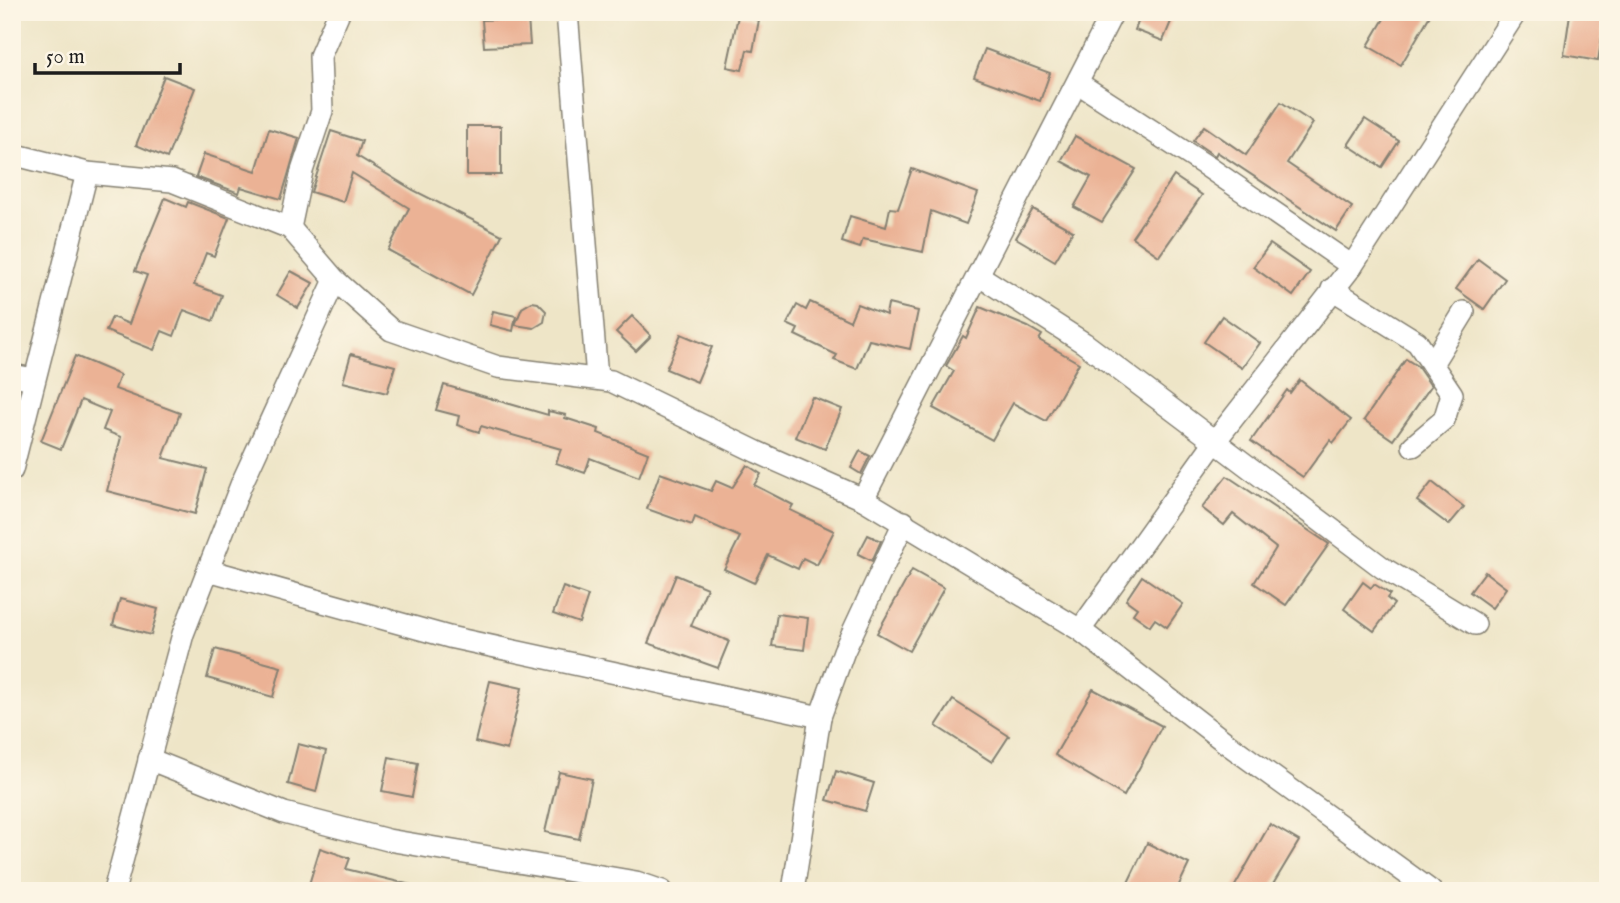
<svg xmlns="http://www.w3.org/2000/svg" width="1620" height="903" viewBox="0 0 1620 903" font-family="'IM FELL English',serif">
	<rect width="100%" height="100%" fill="#fcf5e5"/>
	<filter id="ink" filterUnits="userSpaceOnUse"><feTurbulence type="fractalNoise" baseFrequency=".0143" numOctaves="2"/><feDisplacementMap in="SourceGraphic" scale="14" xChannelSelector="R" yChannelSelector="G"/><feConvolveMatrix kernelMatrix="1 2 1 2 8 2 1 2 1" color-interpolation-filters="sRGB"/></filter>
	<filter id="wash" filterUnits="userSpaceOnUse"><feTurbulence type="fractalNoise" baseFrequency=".00686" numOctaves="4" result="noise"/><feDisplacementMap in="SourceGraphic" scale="28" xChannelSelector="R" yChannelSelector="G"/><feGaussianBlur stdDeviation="1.57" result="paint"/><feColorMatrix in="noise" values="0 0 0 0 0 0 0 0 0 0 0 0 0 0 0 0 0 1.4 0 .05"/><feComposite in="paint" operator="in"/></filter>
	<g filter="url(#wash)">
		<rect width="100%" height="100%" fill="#eee5c7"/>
		<g id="blocks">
			<g fill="#ebb295">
				<polygon points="1142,12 1175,12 1163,41 1135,30"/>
				<polygon points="1388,12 1432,12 1401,65 1368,46"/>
				<polygon points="1570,14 1605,19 1598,61 1564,55"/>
				<polygon points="738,16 759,20 753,51 747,50 742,70 727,67"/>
				<polygon points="528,18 530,45 484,47 482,20"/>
				<polygon points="985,49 1050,73 1040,101 974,77"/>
				<polygon points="164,76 195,88 167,158 136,145"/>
				<polygon points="1281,102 1313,123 1287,163 1352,207 1336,231 1217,152 1215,156 1193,141 1204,126 1246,155"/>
				<polygon points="1365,119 1399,141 1382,167 1348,145"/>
				<rect x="467" y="126" width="34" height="49"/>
				<polygon points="269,129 299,138 281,199 241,187 239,193 196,177 204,154 256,171"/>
				<polygon points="331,131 362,141 357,156 413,190 502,235 471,295 388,250 409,208 352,173 343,202 311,192"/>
				<polygon points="1075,136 1136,169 1102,222 1074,207 1091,177 1061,161"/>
				<polygon points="912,169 978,193 966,224 931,211 923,252 863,239 860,248 842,242 850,216 886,227 890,208 898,209"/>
				<polygon points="1174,176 1202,195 1159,256 1132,237"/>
				<polygon points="165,198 186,207 188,202 229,218 214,256 206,253 194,285 222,295 213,321 184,310 174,336 162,331 154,350 106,331 112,317 129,324 147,275 135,271"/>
				<polygon points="1033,209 1073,231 1055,261 1016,238"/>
				<polygon points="1270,244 1310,272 1293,296 1253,267"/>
				<polygon points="1478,259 1505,279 1484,309 1456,289"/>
				<polygon points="291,271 313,283 298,308 277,295"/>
				<polygon points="532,302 538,303 546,311 544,322 534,328 515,325 522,308"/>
				<polygon points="810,302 850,321 857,304 886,315 888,304 918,311 910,349 869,340 857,369 834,360 837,355 795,335 798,329 787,324 797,305 806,310"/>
				<polygon points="980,307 1028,327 1042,335 1039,340 1079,363 1046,421 1013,403 992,440 933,408 954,371 946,366 963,336 966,338"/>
				<polygon points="493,311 516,316 513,331 490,325"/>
				<polygon points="632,316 651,336 636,351 616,332"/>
				<polygon points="1222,316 1260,343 1242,368 1204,342"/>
				<polygon points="681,334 712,347 697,382 666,369"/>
				<polygon points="351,354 395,366 387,393 343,382"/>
				<polygon points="75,356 120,375 115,389 180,413 163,458 207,469 195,514 107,491 121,437 103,430 110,412 81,400 61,449 41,441"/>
				<polygon points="1406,359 1417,366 1431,386 1393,440 1364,420"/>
				<polygon points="1300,380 1351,420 1333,443 1330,440 1303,477 1251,441 1287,390 1290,393"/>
				<polygon points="444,385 548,415 548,411 566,415 565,418 599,429 598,433 648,453 639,477 590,458 585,473 556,463 561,449 481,426 479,432 457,425 459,416 436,410"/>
				<polygon points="812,397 842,409 825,449 795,437"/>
				<polygon points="860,451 870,456 861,474 851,468"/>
				<polygon points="747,465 761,474 754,485 793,505 790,510 834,531 817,565 803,558 798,569 768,555 754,583 724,569 740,537 695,517 692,525 647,509 660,473 711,491 716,481 732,488"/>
				<polygon points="1227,476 1329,544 1286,605 1254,583 1276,548 1233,514 1224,525 1202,508"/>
				<polygon points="1432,482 1464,507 1449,525 1417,501"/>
				<polygon points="868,535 881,541 872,561 858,554"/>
				<polygon points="912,570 944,588 909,651 877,633"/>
				<polygon points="1485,572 1506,588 1492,608 1470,592"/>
				<polygon points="676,575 707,588 691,626 729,641 718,668 648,643"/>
				<polygon points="1142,576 1183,604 1167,627 1155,619 1150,626 1133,614 1137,608 1126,600"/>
				<polygon points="1363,582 1371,588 1374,584 1390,594 1387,598 1394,604 1374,631 1344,609"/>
				<polygon points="563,587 588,596 579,623 553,614"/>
				<polygon points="120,599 158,609 151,635 113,625"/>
				<polygon points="777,614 808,618 804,650 772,646"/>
				<polygon points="215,649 281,667 273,697 207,678"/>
				<polygon points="490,681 522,688 507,750 475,742"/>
				<polygon points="1093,689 1162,726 1124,796 1055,755"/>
				<polygon points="953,700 1009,736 992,762 936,726"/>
				<polygon points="298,744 326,751 316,792 288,784"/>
				<polygon points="389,757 418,763 412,797 382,791"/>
				<polygon points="836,771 874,783 865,811 827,800"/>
				<polygon points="559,772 592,779 579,839 545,832"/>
				<polygon points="1270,824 1299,841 1269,891 1232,891"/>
				<polygon points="1147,843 1189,864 1176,891 1124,891"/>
				<polygon points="320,848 350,858 346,869 411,885 410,891 307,891"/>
			</g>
		</g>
	</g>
	<g filter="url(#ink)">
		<use href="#blocks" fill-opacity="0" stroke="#858072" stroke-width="2"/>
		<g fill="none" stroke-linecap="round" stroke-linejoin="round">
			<g stroke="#858072" stroke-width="24">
				<g id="street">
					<polyline points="567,12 597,378"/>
					<polyline points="1078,83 1208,167 1352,266"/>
					<polyline points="12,154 87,173 172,181 290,228 335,280 391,330 498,367 611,381 757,452 863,499 1080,630 1225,742 1431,891"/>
					<polyline points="290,228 302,171 322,111 320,56 339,12"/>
					<polyline points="978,275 1084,343 1383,568 1475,624"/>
					<polyline points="1332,289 1417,342 1452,394 1444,420 1413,446"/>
					<polyline points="1432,364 1464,312"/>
					<polyline points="12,375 34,379"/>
					<polyline points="12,470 87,173"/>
					<polyline points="863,499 1113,12"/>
					<polyline points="208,570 449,637 820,717"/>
					<polyline points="1080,630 1216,440 1352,266 1516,12"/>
					<polyline points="149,759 284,813 388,840 636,882 662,891"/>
					<polyline points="114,891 183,634 241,485 335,280"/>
					<polyline points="793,891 820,717 844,651 904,522"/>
				</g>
			</g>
			<use href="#street" stroke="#fff" stroke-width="21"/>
		</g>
	</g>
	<rect width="1620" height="903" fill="none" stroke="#fcf5e5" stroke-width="42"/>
	<path d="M35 63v10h145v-10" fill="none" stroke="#1c1c1c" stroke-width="3.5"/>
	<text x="46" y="63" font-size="21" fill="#1c1c1c" stroke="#fcf5e5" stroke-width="5" paint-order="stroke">50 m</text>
</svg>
